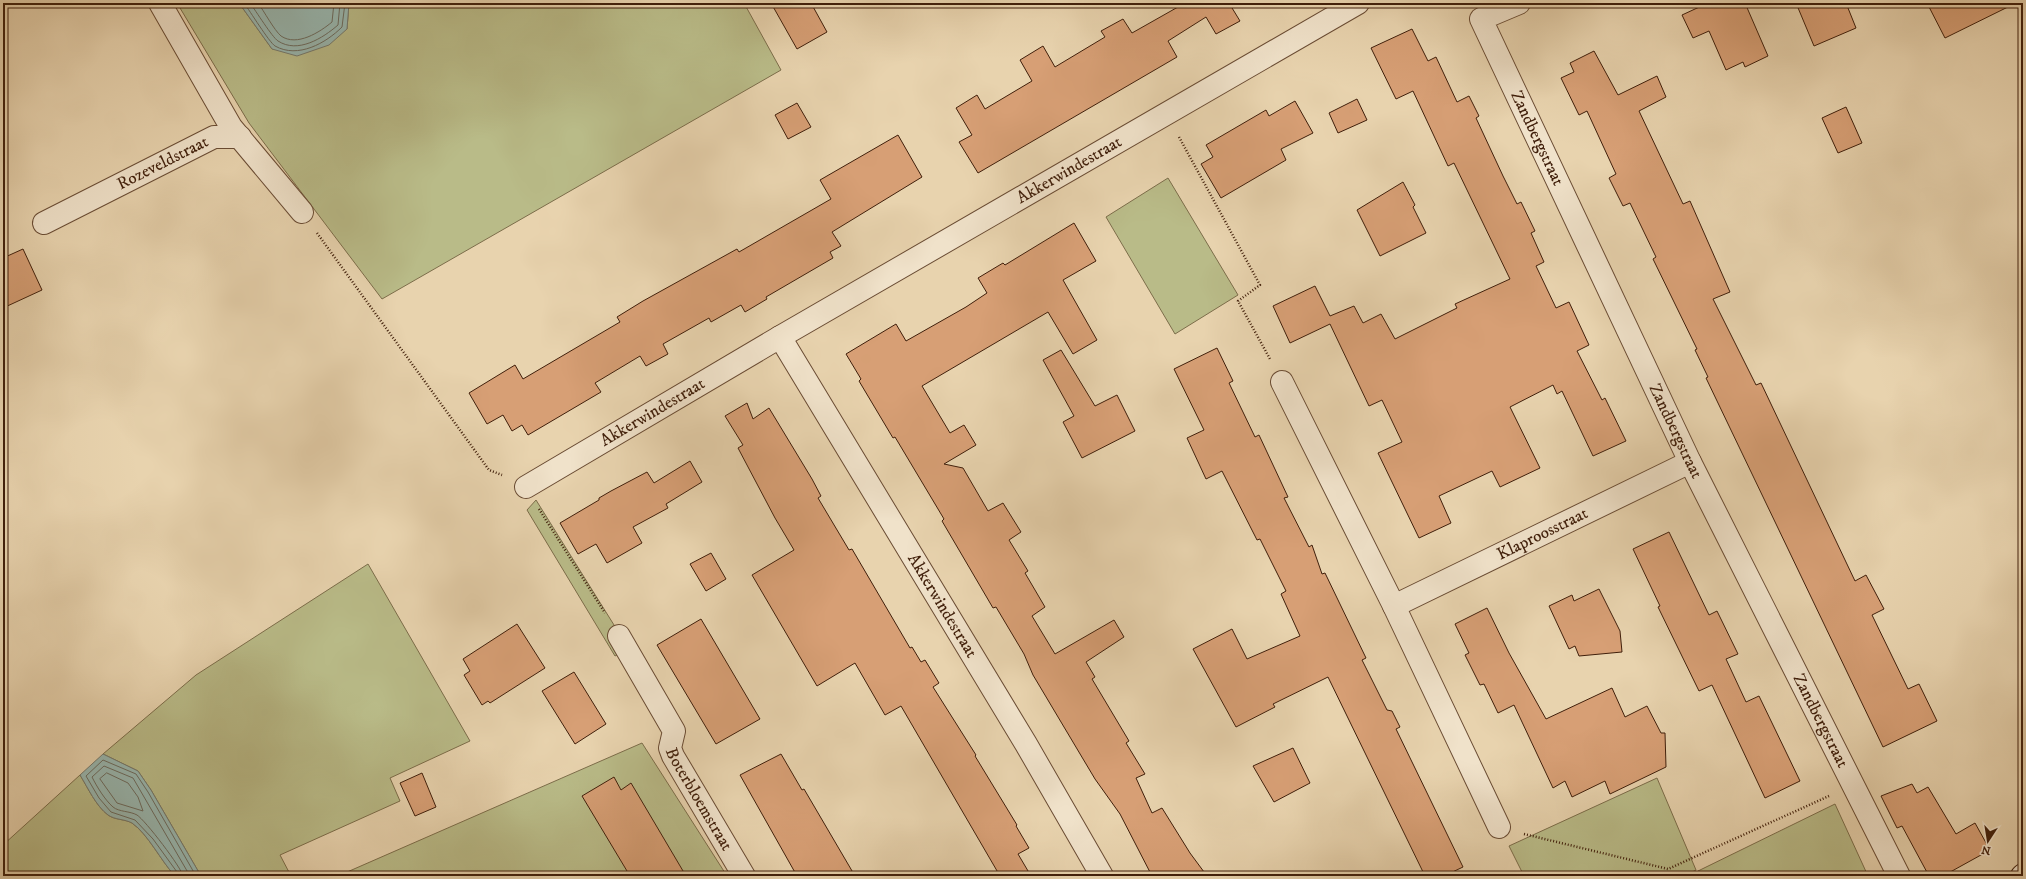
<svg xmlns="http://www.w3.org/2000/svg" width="2026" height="879" viewBox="0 0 2026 879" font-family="'IM FELL DW Pica',serif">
	<rect width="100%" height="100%" fill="#e8d3ae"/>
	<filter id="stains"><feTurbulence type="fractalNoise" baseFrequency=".005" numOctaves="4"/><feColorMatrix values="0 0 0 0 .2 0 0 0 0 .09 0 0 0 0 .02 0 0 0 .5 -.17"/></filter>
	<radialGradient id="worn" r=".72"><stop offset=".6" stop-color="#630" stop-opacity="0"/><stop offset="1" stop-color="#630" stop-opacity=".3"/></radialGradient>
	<g fill="#b9bb88" stroke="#7c6d4a">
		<polygon points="177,3 239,3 272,49 347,29 349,3 744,3 781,70 382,299 249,123"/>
		<polygon points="1168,178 1238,295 1175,334 1106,217"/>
		<polygon points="536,500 629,649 615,656 527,510"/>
		<polygon points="368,564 470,741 390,778 400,801 280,855 291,876 201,876 151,790 138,771 103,754 196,675"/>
		<polygon points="642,743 727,876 338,876"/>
		<path d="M80,775C88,788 96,806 108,815C115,820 125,819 132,823C148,834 161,861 175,876H3V845Z"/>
		<polygon points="1657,778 1696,870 1684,876 1524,876 1509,846"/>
		<polygon points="1835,804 1868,876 1700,876 1698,871"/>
	</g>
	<g fill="#98b7b0" stroke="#757a6e">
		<polygon points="239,3 349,3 347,29 329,45 297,56 272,49"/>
		<path d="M103,754L138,771L151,790L201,876H175C161,861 148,834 132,823C125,819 115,820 108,815C96,806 88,788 80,775Z"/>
	</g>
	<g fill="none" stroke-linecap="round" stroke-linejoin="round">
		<g stroke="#6c6b5e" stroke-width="1">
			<path d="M244,3C250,11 269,42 275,46C298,59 326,43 342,27L345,3"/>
			<path d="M250,3C256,11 272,37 278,41C298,54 323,38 338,25L340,3"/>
			<path d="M258,3C264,11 274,30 281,36C297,47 320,32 332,22L334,3"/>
			<polygon points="107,773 128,783 138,797 143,811 117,803 100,779"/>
			<polyline points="177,876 177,872 153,839 135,820 111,812 99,798 86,776 103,760 136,774 148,792 196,876"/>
			<path d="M183,876C182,868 145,820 137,815C130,811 119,812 113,807C105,800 97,787 92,777L104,766L133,778L190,876"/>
		</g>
	</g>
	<g fill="#d79f75" stroke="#401f0b">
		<polygon points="771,3 811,3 827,32 797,49"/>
		<polygon points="1185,3 1229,3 1240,21 1216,34 1206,17 1168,41 1177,57 978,173 959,142 972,135 956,108 977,95 985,109 1032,81 1020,60 1043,46 1055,67 1105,37 1101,31 1123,19 1132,33"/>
		<polygon points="1708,3 1745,3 1768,56 1745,67 1743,62 1726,70 1709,31 1693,38 1682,15"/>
		<polygon points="1796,3 1846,3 1856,28 1814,46"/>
		<polygon points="1927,3 2016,3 1945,38"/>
		<polygon points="1412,29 1428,61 1436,57 1457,102 1469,96 1479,116 1476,118 1503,176 1517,204 1521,202 1535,231 1531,233 1544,262 1536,266 1556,308 1569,302 1589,345 1577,351 1602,400 1605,398 1626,441 1593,456 1562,391 1557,394 1553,385 1510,407 1540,468 1500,487 1492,471 1439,496 1451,523 1419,538 1378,453 1402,442 1382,400 1369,406 1330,324 1290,343 1273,306 1315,286 1330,316 1354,306 1363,323 1381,314 1395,339 1457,308 1455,304 1510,279 1454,163 1448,166 1413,91 1396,99 1371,48"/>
		<polygon points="1594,51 1618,95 1657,76 1666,97 1639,111 1683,204 1690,201 1730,292 1713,299 1756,385 1761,383 1855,581 1866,575 1884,609 1872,615 1908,689 1919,684 1937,721 1883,747 1706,378 1708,377 1695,350 1697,349 1653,259 1656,257 1630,203 1623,206 1609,178 1616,174 1587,111 1579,115 1561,78 1574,72 1570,63"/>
		<polygon points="1357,99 1367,120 1338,133 1329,113"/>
		<polygon points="1295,101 1313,133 1281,149 1286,160 1221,198 1201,164 1213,157 1206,145 1266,110 1269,116"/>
		<polygon points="797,103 811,127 788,139 775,115"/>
		<polygon points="1846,107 1862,143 1838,153 1822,118"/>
		<polygon points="898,135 922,177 832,232 841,246 830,252 833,258 766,297 767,299 745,312 741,305 711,322 709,318 663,344 668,354 646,366 640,356 595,383 601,392 528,435 522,425 512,431 503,415 487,424 469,393 515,365 523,379 620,322 617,317 643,301 737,249 739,252 831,199 820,180"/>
		<polygon points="1403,182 1415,205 1413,207 1426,233 1380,256 1357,210"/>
		<polygon points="1074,223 1096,261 1063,280 1097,340 1073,354 1048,312 922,386 950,433 964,425 976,445 944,464 963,468 988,511 1003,503 1021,532 1009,540 1028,571 1025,573 1045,607 1032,616 1055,654 1114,620 1124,637 1086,662 1095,677 1092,679 1129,741 1126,743 1145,774 1136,778 1152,813 1162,808 1190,853 1207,876 1152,876 1120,814 1095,779 1033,675 1024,654 996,607 993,608 942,521 944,519 895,437 893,438 859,381 861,379 846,354 896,324 906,341 966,307 987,293 978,278 1003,263 1005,265"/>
		<polygon points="23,249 42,290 3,308 3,258"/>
		<polygon points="1217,348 1233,381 1229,383 1255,437 1259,435 1288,497 1284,498 1309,547 1312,545 1322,574 1325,573 1366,658 1362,660 1387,710 1392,711 1400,727 1396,729 1463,867 1444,876 1425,876 1328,677 1273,704 1275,707 1236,727 1193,649 1232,629 1247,659 1300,636 1281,594 1286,591 1260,539 1257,540 1222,471 1206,479 1187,438 1204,430 1174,369"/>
		<polygon points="1061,350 1095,406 1117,395 1135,431 1082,458 1063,422 1074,416 1043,360"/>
		<polygon points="747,403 753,419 769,408 812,479 821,496 818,498 849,550 852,549 910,648 912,647 921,662 925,660 939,683 933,687 976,755 975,756 1017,825 1016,826 1029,848 1018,854 1031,876 1000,876 901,706 885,715 855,663 817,686 800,657 752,575 794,550 775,518 738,448 743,445 725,416"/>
		<polygon points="690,461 702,482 666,504 668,508 633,527 642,543 607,563 596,544 578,554 560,523 599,500 599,498 611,491 647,472 654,483"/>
		<polygon points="1669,532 1709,615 1717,611 1738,654 1726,659 1746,702 1759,696 1800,781 1765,798 1712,685 1699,691 1658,607 1660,606 1633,549"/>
		<polygon points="711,553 726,579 706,591 690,564"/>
		<polygon points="1599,589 1620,631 1622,652 1579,656 1575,646 1569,649 1549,606 1572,595 1574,601"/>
		<polygon points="1487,608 1509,653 1546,719 1612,688 1625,717 1647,706 1661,733 1665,733 1666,767 1610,794 1605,781 1572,797 1565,781 1553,788 1514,705 1498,713 1484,684 1480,685 1465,655 1469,653 1455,624"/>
		<polygon points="701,619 760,719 716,744 657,645"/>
		<polygon points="517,624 545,668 490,703 488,701 482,705 464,675 470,671 463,659"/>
		<polygon points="574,672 606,724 575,744 542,691"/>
		<polygon points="1293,748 1310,783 1274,802 1253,766"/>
		<polygon points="781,754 802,790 804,789 855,876 797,876 740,775"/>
		<polygon points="422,773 436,807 415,816 400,783"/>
		<polygon points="614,777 621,790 631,783 686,876 630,876 582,796"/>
		<polygon points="1912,784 1917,793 1928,787 1956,834 1975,823 1990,850 1943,876 1929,876 1902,826 1897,828 1881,796"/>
	</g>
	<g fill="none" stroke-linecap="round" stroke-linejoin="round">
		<g stroke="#6a4c34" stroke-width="24">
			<g id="street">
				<polyline points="160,3 231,127 302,212"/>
				<path id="s1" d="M1519,3L1481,19L1690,462L1899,876"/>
				<path id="s2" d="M44,223L214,137H240"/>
				<path id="s3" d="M780,337L1026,744L1102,876"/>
				<polyline points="1282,382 1394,606 1499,827"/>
				<path id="s4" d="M526,487L780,337L1358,3"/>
				<path id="s5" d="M1394,606L1690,462"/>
				<path id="s6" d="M619,636L674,731L670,748L673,756L744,876"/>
			</g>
		</g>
		<g stroke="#401f0b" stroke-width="24">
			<polyline id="secondary" points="2022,876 2023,875"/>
		</g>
		<g stroke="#401f0b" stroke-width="2.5" stroke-dasharray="1 2" stroke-linecap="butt">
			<polyline points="1179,137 1260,285 1238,301 1270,359"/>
			<polyline points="317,233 489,470 502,475"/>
			<polyline points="539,509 605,613"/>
			<polyline points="1524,834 1668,869 1829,796"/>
		</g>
		<use href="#street" stroke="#f0e2ca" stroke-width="22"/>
		<use href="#secondary" stroke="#f0e2ca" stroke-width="22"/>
	</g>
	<g text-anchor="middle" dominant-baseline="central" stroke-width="3" stroke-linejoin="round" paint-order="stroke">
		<g font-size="17" fill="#401f0b" stroke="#f0e2ca">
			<text stroke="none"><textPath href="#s1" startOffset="173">Zandbergstraat</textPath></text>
			<text stroke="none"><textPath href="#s2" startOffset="133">Rozeveldstraat</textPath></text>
			<text stroke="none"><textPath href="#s4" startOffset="629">Akkerwindestraat</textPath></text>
			<text stroke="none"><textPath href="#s4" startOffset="147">Akkerwindestraat</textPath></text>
			<text stroke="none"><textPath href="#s1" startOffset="497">Zandbergstraat</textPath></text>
			<text stroke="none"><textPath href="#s5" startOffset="165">Klaproosstraat</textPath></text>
			<text stroke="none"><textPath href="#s3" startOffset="314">Akkerwindestraat</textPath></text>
			<text stroke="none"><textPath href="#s1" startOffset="821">Zandbergstraat</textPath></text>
			<text stroke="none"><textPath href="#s6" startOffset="186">Boterbloemstraat</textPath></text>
		</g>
	</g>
	<rect width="2026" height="879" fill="none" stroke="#e8d3ae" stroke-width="16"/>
	<rect x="4" y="4" width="2018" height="871" fill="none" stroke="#401f0b" stroke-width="2"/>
	<rect x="8" y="8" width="2010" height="863" fill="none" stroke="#401f0b"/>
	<g transform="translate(1988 841) rotate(192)" stroke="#f0e2ca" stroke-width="3" paint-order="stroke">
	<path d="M0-3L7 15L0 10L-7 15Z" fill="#401f0b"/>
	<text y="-6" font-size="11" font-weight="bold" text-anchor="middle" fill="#401f0b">N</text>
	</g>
	<rect width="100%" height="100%" filter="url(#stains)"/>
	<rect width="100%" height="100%" fill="url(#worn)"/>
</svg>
